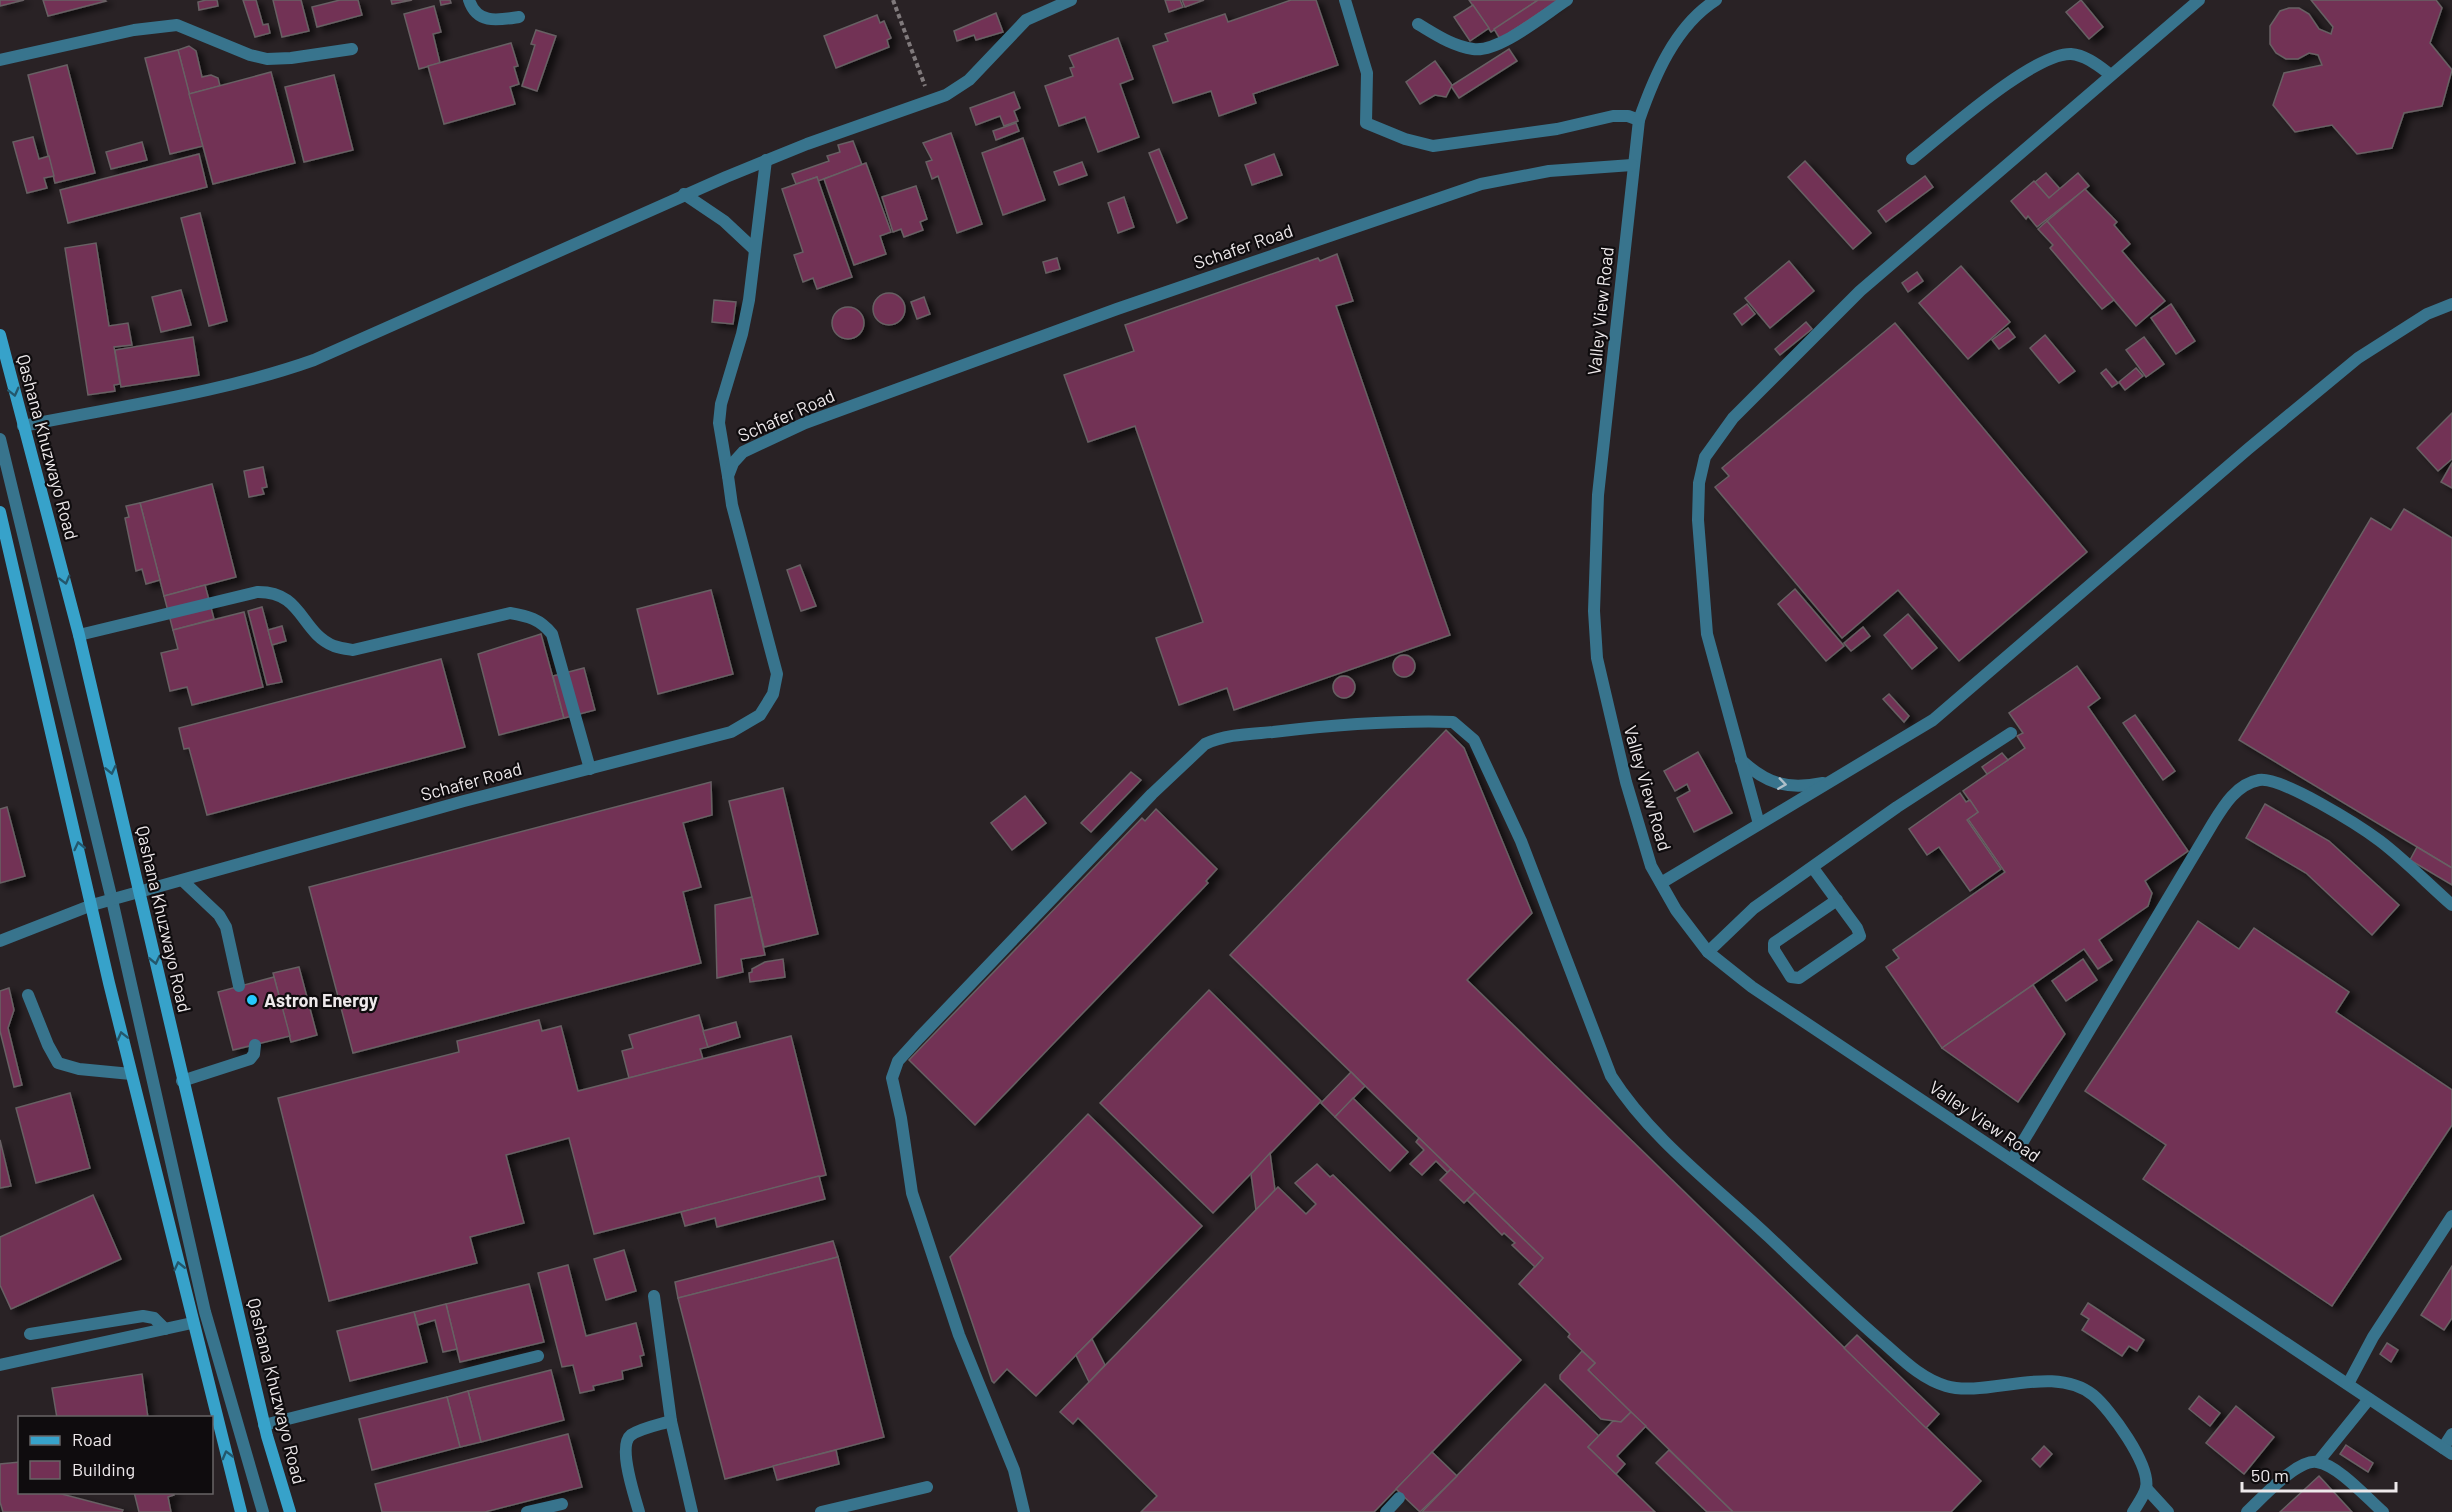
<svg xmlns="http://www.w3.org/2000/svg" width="2452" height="1512" viewBox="0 0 2452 1512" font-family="Barlow,sans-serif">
	<defs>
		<filter id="shadow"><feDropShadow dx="6" dy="4" stdDeviation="3" flood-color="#0009"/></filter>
	</defs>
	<rect width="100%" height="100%" fill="#292225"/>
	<g fill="#723054" stroke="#686064" stroke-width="1.5" filter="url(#shadow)">
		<polygon points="0,0 24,0 0,6"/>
		<polygon points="43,0 105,0 106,1 48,16"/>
		<polygon points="206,0 217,0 218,6 199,10 198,2"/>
		<polygon points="243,0 256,0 263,25 268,24 270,33 255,37"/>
		<polygon points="273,0 301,0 309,31 282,37"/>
		<polygon points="340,0 358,0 362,15 317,27 312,7"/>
		<polygon points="391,0 412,0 392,4"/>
		<polygon points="440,0 450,0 451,3 441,5"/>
		<polygon points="1165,0 1180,0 1183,7 1169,12"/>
		<polygon points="1182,0 1204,0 1185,7"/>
		<polygon points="1291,0 1316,0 1338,65 1253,94 1256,103 1219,116 1211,91 1173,103 1153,46 1168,41 1165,34 1225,14 1228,22"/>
		<polygon points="1469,0 1538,0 1491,32"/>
		<polygon points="1538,0 1559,0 1500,39 1494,29"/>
		<polygon points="2081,0 2103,27 2089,39 2066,12"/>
		<polygon points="2311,0 2436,0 2442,8 2430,43 2452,70 2442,106 2404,113 2392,148 2357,154 2332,125 2295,132 2273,105 2284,73 2322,65 2318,55 2309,53 2298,59 2286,59 2276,53 2270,44 2270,26 2280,11 2289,8 2299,8 2309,14 2319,29 2331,34 2333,27"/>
		<polygon points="1473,5 1489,28 1470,41 1454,17"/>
		<polygon points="434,6 441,32 433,34 440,63 419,69 404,14"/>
		<polygon points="996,13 1003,32 976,40 974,35 957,41 954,31"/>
		<polygon points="877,15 880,23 884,21 891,38 887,40 889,47 836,68 824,36"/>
		<polygon points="536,30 556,36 537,91 522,86 535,45 531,44"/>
		<polygon points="1118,38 1133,79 1120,84 1139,137 1098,152 1085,117 1059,126 1045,86 1073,76 1070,68 1074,67 1069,56"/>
		<polygon points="511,43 518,66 514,67 519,84 510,87 515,104 444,124 428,66"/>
		<polygon points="189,46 196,51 202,77 211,75 218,78 220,86 189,94 178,50"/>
		<polygon points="1509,49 1517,61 1459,98 1451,86"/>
		<polygon points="178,50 203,146 170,154 145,58"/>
		<polygon points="1435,61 1452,85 1446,97 1435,95 1420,104 1406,82"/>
		<polygon points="67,65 95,173 55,183 28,75"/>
		<polygon points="271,72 295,163 213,184 189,94"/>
		<polygon points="334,75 353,150 304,162 285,87"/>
		<polygon points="1014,92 1020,108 1014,111 1018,121 1004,126 1000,116 976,125 970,108"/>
		<polygon points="1016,123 1019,131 996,140 993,131"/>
		<polygon points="951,133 982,224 957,233 938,176 932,179 926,162 932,160 923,143"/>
		<polygon points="33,137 39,159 49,156 54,176 44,178 47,188 27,193 13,142"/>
		<polygon points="1023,138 1045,200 1003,215 982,153"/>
		<polygon points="853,141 862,165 818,181 817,177 796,184 792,174 829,161 827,156 840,152 838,145"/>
		<polygon points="142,142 147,160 111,169 106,152"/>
		<polygon points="1159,149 1187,218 1177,223 1149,153"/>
		<polygon points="199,154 207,187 68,223 60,190"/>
		<polygon points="1274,154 1282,175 1252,185 1245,165"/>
		<polygon points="1805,161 1871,233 1853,249 1788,177"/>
		<polygon points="1082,162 1087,175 1059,185 1054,172"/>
		<polygon points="866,163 891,232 880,236 886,254 854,265 824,179"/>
		<polygon points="2046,173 2060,189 2049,198 2035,182"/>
		<polygon points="2078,173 2089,186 2037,227 2028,216 2026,219 2011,201 2034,181 2049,198"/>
		<polygon points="1925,176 1933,187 1886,222 1878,211"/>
		<polygon points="817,177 852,277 817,289 813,278 803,282 794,255 803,252 782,189"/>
		<polygon points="916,186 927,219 920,222 923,230 904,237 901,229 893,232 882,197"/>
		<polygon points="2085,189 2117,222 2114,225 2130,244 2122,251 2165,301 2136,326 2047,221"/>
		<polygon points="1124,197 1134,227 1118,233 1108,203"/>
		<polygon points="200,213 227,321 209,326 181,218"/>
		<polygon points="2047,221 2114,300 2102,309 2050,248 2053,245 2038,229"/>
		<polygon points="96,243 109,326 128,323 132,345 114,347 120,384 114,385 115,391 88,395 65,248"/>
		<polygon points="1337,254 1353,301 1336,306 1450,635 1234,710 1227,688 1179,705 1156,638 1203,622 1135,426 1088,442 1064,375 1134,351 1125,325 1318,258 1320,261"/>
		<polygon points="1057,258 1060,269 1046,273 1043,262"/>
		<polygon points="1789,261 1814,291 1770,328 1745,298"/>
		<polygon points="1961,266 2010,322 1968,359 1919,303"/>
		<polygon points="1917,272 1923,281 1908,292 1902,283"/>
		<polygon points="181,290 191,325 161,332 152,297"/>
		<circle cx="889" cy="309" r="16"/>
		<polygon points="924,297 930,314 917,319 911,302"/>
		<polygon points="714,300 736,302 733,324 712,322"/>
		<polygon points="1747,304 1755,314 1742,325 1734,314"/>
		<polygon points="2171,304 2195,341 2176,354 2151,318"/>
		<circle cx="848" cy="323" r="16"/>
		<polygon points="1806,322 1812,329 1780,355 1775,349"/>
		<polygon points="1895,323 2087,552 1959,661 1898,590 1842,638 1715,487 1729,476 1722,468"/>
		<polygon points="2008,328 2015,337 1999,349 1992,340"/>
		<polygon points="2045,335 2075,371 2059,383 2030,348"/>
		<polygon points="193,337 199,375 121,387 115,350"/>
		<polygon points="2144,337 2164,364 2146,377 2126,350"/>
		<polygon points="2136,368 2143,376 2125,390 2119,382"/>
		<polygon points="2106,369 2118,383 2112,387 2101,373"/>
		<polygon points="2452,413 2452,459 2438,471 2417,448"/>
		<polygon points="2452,463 2452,488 2441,482"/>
		<polygon points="263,467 267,487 262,488 264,494 249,497 244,471"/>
		<polygon points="212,484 236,577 164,596 140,503"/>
		<polygon points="140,503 160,580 146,584 142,569 136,571 125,518 129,517 126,506"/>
		<polygon points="2404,509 2452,538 2452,868 2239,740 2371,518 2391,530"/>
		<polygon points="800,565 816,606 801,611 787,570"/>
		<polygon points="205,585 214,619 173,630 164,596"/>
		<polygon points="1795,589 1844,646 1826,661 1778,604"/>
		<polygon points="711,590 733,674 658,694 637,609"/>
		<polygon points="262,607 282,682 267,685 248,611"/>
		<polygon points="244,612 263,687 192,705 187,687 170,691 161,653 178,649 173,630"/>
		<polygon points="1908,614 1937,648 1912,669 1884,635"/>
		<polygon points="282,626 286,641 272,645 268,630"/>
		<polygon points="1863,627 1870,636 1851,651 1844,643"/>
		<polygon points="541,634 564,718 499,735 478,654"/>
		<circle cx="1404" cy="666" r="11"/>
		<polygon points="441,659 465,747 207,815 189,748 184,749 179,728"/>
		<polygon points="2077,666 2100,698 2088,707 2188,851 2145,881 2152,893 2148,906 2099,940 2112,960 2098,969 2084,949 1942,1048 1886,967 1899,958 1893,950 2005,872 1968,819 1978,812 1963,791 2025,748 2017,736 2023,733 2009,713"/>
		<polygon points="584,668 595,710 564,718 553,676"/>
		<circle cx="1344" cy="687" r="11"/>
		<polygon points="1889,694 1909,716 1904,722 1883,699"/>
		<polygon points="2135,715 2175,771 2163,780 2123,723"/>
		<polygon points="1446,730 1464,748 1532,913 1467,980 1981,1481 1951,1512 1733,1512 1588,1370 1595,1363 1568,1337 1570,1334 1519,1284 1543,1258 1230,955"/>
		<polygon points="1698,752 1732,813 1694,832 1677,798 1690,791 1687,784 1675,791 1664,771"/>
		<polygon points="2002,753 2008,760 1987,774 1982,767"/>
		<polygon points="1131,772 1141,780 1091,832 1081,823"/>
		<polygon points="711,782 712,815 683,823 701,887 683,892 701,963 353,1053 309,887"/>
		<polygon points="783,788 818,934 764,947 729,801"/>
		<polygon points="1960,793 1966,802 1970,800 1978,812 1967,820 2001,869 1970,891 1939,847 1927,855 1909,829"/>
		<polygon points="1025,796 1046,823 1012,850 991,823"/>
		<polygon points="2265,804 2329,841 2399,905 2372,935 2306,873 2246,838"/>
		<polygon points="7,807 25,876 0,883 0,809"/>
		<polygon points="1156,809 1217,869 1206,881 1208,883 975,1125 909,1060 1142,818 1145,821"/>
		<polygon points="2417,847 2452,868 2452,885 2410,860"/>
		<polygon points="752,897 765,955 741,959 743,972 717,978 715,905"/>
		<polygon points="2198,921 2239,949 2254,928 2349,992 2336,1012 2452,1090 2452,1125 2332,1306 2143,1179 2166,1145 2085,1091"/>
		<polygon points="783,959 785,977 750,982 749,973 752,972 752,969 765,962"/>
		<polygon points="2083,959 2097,980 2066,1001 2052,981"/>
		<polygon points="299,967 317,1035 291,1042 273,973"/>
		<polygon points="274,977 290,1036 233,1050 218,992"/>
		<polygon points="2033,985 2065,1034 2018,1102 1942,1048"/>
		<polygon points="9,988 14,1010 8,1028 22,1085 14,1087 0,1031 0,991"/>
		<polygon points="1209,990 1321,1101 1213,1213 1100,1103"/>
		<polygon points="699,1015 708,1047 700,1049 703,1059 629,1078 622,1051 633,1048 629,1035"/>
		<polygon points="539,1020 542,1031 561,1026 578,1091 791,1036 826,1175 594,1234 569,1138 506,1155 524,1223 470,1237 477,1263 329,1301 278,1098 459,1052 457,1041"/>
		<polygon points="736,1022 740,1037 708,1047 703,1031"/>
		<polygon points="1351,1072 1365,1086 1335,1117 1321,1103"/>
		<polygon points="70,1093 90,1168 36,1183 16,1108"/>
		<polygon points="1353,1098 1408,1152 1390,1171 1335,1117"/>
		<polygon points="1088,1114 1202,1226 1036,1396 1007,1369 994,1383 992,1381 950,1257"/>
		<polygon points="1419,1138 1451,1169 1448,1173 1436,1161 1422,1175 1410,1164 1424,1150 1416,1142"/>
		<polygon points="0,1140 11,1186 0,1188"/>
		<polygon points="1270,1153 1275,1190 1256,1210 1251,1174"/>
		<polygon points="1317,1164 1330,1177 1333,1175 1521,1360 1374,1512 1141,1512 1157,1496 1078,1418 1073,1424 1060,1412 1278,1187 1306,1214 1316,1204 1295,1183"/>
		<polygon points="1451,1169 1475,1192 1464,1203 1440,1180"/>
		<polygon points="819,1176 825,1199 717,1227 715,1218 685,1226 681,1212"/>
		<polygon points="1475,1192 1543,1258 1535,1267 1512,1245 1515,1243 1504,1233 1502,1235 1467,1200"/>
		<polygon points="93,1195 121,1259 11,1309 0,1285 0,1237"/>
		<polygon points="833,1241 838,1257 678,1298 675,1282"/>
		<polygon points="624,1250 636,1291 606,1300 594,1259"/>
		<polygon points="838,1257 884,1437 725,1479 678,1298"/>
		<polygon points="568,1265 586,1336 636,1323 644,1355 640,1356 642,1366 622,1371 623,1379 593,1386 594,1390 580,1393 573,1365 562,1367 538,1273"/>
		<polygon points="2452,1266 2452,1318 2444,1330 2421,1315"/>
		<polygon points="529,1284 544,1342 460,1362 446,1304"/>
		<polygon points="2088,1303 2144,1340 2137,1351 2129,1346 2122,1356 2082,1330 2089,1319 2081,1314"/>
		<polygon points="446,1304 457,1349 443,1352 435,1320 418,1325 414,1312"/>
		<polygon points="414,1312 427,1362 350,1381 337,1331"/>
		<polygon points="1857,1335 1939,1414 1926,1428 1844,1348"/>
		<polygon points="1092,1339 1105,1365 1089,1382 1076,1355"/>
		<polygon points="2387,1343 2398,1350 2391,1362 2380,1354"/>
		<polygon points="1582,1351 1595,1363 1588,1370 1631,1412 1621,1422 1601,1419 1560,1379 1560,1375"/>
		<polygon points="551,1370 564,1420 481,1442 468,1391"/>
		<polygon points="142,1374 148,1418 57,1418 52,1388"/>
		<polygon points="1545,1384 1599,1436 1588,1447 1655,1512 1422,1512"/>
		<polygon points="468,1391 481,1442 460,1447 447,1397"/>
		<polygon points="2199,1396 2220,1413 2210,1426 2189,1409"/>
		<polygon points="447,1397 460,1447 372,1470 359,1419"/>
		<polygon points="2236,1406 2274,1437 2244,1474 2206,1443"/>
		<polygon points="1631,1412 1646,1426 1617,1456 1625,1464 1616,1474 1588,1447 1613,1421 1621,1422"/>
		<polygon points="568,1434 582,1487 485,1512 382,1512 375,1484"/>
		<polygon points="2346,1445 2373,1463 2368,1472 2340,1454"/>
		<polygon points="2044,1446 2052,1454 2040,1467 2032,1459"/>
		<polygon points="836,1450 839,1464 777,1480 773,1466"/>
		<polygon points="1669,1450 1733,1512 1707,1512 1656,1463"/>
		<polygon points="1432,1452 1457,1476 1420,1512 1396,1489"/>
		<polygon points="20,1462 20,1492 54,1492 123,1510 122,1512 3,1512 0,1502 0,1464"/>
		<polygon points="2319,1476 2352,1512 2280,1512"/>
		<polygon points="134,1492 173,1492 174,1495 168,1497 171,1512 139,1512"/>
	</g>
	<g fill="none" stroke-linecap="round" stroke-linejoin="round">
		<polyline stroke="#807a7c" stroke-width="4" stroke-dasharray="4.5 3" stroke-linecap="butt" points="893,0 925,86"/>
		<g stroke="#38748d" stroke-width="12">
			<path d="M469,0C477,25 499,20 519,17"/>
			<polyline points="1345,0 1367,73 1366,123 1405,139 1433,146 1557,129 1613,116 1628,116 1639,120"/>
			<path d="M1418,24C1435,34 1452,46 1473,49C1499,53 1545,14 1567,0"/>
			<polyline points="0,60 134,30 177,25 250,55 267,59 291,58 352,49"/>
			<path d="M1912,159C1944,134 2033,53 2071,54C2086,55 2100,67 2111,75"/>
			<polyline points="684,194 724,221 755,250"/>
			<path d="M23,426C120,406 221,393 314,360L726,177L807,144L946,95L969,80L1026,20L1071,0"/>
			<polyline points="0,439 112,900 205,1312 263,1512"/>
			<polyline points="728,476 719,423 721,404 742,334 749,300 766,160"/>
			<path d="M79,635L257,592C303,591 300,632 334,646C340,648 347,649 353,650L510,613C528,616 540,619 552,634L590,769"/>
			<path d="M1741,760C1767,784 1787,790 1823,783"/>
			<polyline points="1759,824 1707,634 1698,520 1699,483 1705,457 1733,418 1860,291 2199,0"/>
			<polyline points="1813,868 1857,928 1860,936 1799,978 1791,977 1774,950 1774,943 1837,900"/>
			<polyline points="183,881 219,915 226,927 239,986"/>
			<polyline points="1661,883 1933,720 2248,449 2358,358 2427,314 2452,304"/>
			<polyline points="0,941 92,905"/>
			<polyline points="1708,952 1754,908 1897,807 2011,733"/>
			<polyline points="28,995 48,1045 58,1063 79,1069 131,1074"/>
			<polyline points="182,1081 250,1059 254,1054 255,1045"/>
			<path d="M2012,1160L2213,823C2224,805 2237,784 2259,780C2281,776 2360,826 2380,841C2405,860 2428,884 2452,905"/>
			<polyline points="654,1296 671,1421 692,1512"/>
			<polyline points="30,1334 143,1316 154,1318 165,1329"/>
			<polyline points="0,1365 192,1323"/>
			<polyline points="2348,1384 2373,1337 2452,1216"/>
			<polyline points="264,1425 538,1356"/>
			<polyline points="2443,1448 2452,1434"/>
			<polyline points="2318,1462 2369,1399"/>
			<polyline points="2146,1488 2168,1512"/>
			<polyline points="527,1512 562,1504"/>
			<path d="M639,1512C635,1497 617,1446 631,1435C641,1428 658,1425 671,1421"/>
			<polyline points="821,1512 927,1487"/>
			<path d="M1024,1512L1014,1470L959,1335L912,1193L901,1118L892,1078L898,1061L919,1038L1152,794L1205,744C1226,734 1251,734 1273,732C1334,725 1393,720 1453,722L1474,740L1521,841L1611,1076C1651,1139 1715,1186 1769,1237C1808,1274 1846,1311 1886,1345C1904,1361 1922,1379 1946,1386C1987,1398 2053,1363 2093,1395C2110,1409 2151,1465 2146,1488C2144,1496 2137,1505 2133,1512"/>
			<polyline points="1386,1512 1399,1498"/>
			<path d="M2247,1512C2261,1499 2297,1459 2317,1462C2338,1465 2367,1498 2383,1512"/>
		</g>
		<g stroke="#38748d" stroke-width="12">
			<path d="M1716,0C1675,26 1654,77 1639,120L1598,495L1594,611L1597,658L1626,782L1651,866L1676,910L1708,952L1752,987L2452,1454"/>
			<polyline points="92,905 464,801 731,732 760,715 773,694 777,674 732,505 728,476 733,463 743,452 805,423 1117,309 1481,184 1549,171 1632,165"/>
		</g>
		<g stroke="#37a2ca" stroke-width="12">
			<polyline points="0,335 79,635 267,1436 290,1512"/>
			<polyline points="0,512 109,983 241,1512"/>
		</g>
	</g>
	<defs><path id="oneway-chevron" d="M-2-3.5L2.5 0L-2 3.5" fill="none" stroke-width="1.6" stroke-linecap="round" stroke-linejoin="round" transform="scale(1.5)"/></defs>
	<g stroke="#23576c">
		<use href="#oneway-chevron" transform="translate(14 392) rotate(76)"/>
		<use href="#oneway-chevron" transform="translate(65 580) rotate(75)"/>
		<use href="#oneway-chevron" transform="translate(111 770) rotate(77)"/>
		<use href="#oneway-chevron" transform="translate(79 846) rotate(-103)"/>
		<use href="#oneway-chevron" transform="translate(155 960) rotate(77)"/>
		<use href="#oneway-chevron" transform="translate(122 1036) rotate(-104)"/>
		<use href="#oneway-chevron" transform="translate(179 1266) rotate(-103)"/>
		<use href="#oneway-chevron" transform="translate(227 1455) rotate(-105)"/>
	</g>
	<use stroke="#aec0ca" href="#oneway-chevron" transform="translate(1782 784) rotate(8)"/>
	<circle fill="#26c9fe" stroke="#0f0c0e" stroke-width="2" cx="252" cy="1000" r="6"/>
	<g text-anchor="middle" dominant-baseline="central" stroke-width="4.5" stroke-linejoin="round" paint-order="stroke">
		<g font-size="18" fill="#eee9eb" stroke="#0f0c0e">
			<text transform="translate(1243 246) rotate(-19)">Schafer Road</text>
			<text transform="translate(1600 311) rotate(-84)">Valley View Road</text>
			<text transform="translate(786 415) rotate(-24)">Schafer Road</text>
			<text transform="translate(48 447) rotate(75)">Qashana Khuzwayo Road</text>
			<text transform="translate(471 781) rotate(-15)">Schafer Road</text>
			<text transform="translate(1648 788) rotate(74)">Valley View Road</text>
			<text transform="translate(164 919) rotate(77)">Qashana Khuzwayo Road</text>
			<text transform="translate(1985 1121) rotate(34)">Valley View Road</text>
			<text transform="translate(277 1391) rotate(76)">Qashana Khuzwayo Road</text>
		</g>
		<g font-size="18" font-weight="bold" fill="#eee9eb" stroke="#0f0c0e" text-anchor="start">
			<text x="264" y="1000">Astron Energy</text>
		</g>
	</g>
	<rect x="18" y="1416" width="195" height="78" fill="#0f0c0e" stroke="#686466" stroke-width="1.5"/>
	<rect x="30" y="1436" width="30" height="9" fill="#37a2ca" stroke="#686466" stroke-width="1.5"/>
	<text x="72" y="1446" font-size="18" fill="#eee9eb">Road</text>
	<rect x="30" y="1461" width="30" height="18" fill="#723054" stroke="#686466" stroke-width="1.5"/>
	<text x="72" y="1476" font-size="18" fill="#eee9eb">Building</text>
	<path d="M2242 1482v9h154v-9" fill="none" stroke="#eee9eb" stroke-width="3"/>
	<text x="2251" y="1482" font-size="18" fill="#eee9eb" stroke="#0f0c0e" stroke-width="4.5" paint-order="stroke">50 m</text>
</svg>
